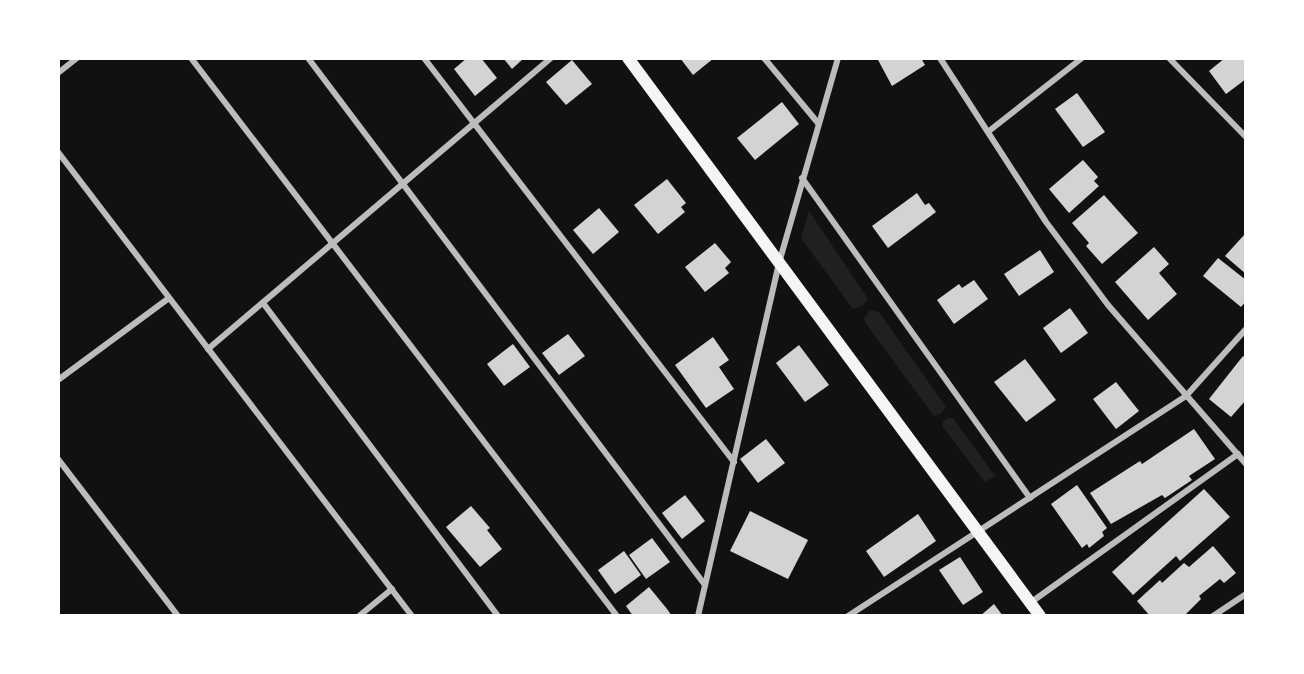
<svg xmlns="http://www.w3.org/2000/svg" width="1304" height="674" viewBox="0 0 1304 674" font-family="Karla,sans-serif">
	<rect width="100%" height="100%" fill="#111"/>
	<g fill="#202020">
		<polygon points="809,211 868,299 862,306 853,309 801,238"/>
		<polygon points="870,310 879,312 946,407 941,413 934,416 866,324 864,318"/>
		<polygon points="947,418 953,418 995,476 985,482 943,427 943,422"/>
	</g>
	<g fill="#d3d3d3">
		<polygon points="467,58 481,58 497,78 475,96 454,69"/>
		<polygon points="503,58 524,58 512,69"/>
		<polygon points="680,58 714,58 693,75"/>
		<polygon points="877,58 921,58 925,65 892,86"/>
		<polygon points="1225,58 1246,58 1246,79 1226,94 1209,71"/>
		<polygon points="572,60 592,84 566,105 546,82"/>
		<polygon points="1077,93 1105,132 1083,147 1055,109"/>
		<polygon points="782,102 799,124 755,160 737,138"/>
		<polygon points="1083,160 1098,177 1094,181 1099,186 1069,213 1049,189"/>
		<polygon points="667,179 686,203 681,207 685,212 658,234 634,205"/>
		<polygon points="917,193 925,205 929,203 936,212 888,248 872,226"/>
		<polygon points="1104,195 1138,233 1102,264 1086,246 1089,243 1072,223"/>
		<polygon points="599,208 619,232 593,254 573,230"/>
		<polygon points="1244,235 1246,236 1246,274 1225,256"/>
		<polygon points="715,243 731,262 725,268 729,273 705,292 685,267"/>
		<polygon points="1154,247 1169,264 1159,273 1177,294 1148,320 1115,282"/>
		<polygon points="1040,250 1054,272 1019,296 1004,274"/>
		<polygon points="1218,258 1246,280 1246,301 1241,307 1203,276"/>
		<polygon points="974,280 988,299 954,324 937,300 959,284 962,288"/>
		<polygon points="1070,308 1088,333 1061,353 1043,328"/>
		<polygon points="568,334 585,356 559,375 542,353"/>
		<polygon points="713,337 729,360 719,367 734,389 706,408 675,365"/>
		<polygon points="513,344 530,367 504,386 487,364"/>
		<polygon points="799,345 829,385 805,402 776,363"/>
		<polygon points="1243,356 1246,358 1246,400 1231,417 1209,399"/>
		<polygon points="1025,359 1056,400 1026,422 994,382"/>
		<polygon points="1116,382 1139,411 1116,429 1093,399"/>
		<polygon points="1194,429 1215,459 1189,476 1192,480 1165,498 1162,495 1111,524 1090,493 1140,461 1142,464"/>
		<polygon points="766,439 785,463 758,483 740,459"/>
		<polygon points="1077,485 1107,528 1102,532 1104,536 1089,548 1087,544 1082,548 1051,504"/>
		<polygon points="1204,489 1230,517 1180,561 1176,556 1133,595 1112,572"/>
		<polygon points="685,495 705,521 682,539 662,513"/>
		<polygon points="471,506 490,528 487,530 502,549 480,567 446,527"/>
		<polygon points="750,511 808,540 788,579 730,551"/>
		<polygon points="918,514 936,541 884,577 866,551"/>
		<polygon points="652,538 670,562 646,579 629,555"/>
		<polygon points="1213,546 1236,573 1224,583 1220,579 1199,596 1201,599 1184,616 1150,616 1137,601 1160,580 1162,583 1184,563 1189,567"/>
		<polygon points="624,551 641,575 615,594 598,570"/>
		<polygon points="960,557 983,592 963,605 939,570"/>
		<polygon points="649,587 667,609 672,616 633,616 626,606"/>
		<polygon points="994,604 1003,616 980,616"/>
	</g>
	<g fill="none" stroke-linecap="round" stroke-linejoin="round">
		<g stroke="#bcbcbc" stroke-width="6">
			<polyline points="191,58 617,616"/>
			<polyline points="308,58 705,585"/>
			<polyline points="424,58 734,462"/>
			<polyline points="764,58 818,123"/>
			<polyline points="940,58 1046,222 1108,305 1246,464"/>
			<polyline points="1169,58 1246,137"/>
			<polyline points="58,73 77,58"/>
			<polyline points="989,131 1082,58"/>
			<polyline points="58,152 412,616"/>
			<polyline points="802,178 1030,498"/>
			<polyline points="263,303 498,616"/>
			<polyline points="208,349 551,58"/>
			<polyline points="58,380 169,298"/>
			<polyline points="58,459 178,616"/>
			<polyline points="1030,603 1238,454"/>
			<polyline points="359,616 392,589"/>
			<polyline points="698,616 779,263 838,58"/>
			<polyline points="848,616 1186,396 1246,329"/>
			<polyline points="1213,616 1246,594"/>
		</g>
		<polyline stroke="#f5f5f5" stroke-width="12" points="628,58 1040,616"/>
	</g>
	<rect width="1304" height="674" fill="none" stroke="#ffffff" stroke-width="120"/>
</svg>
